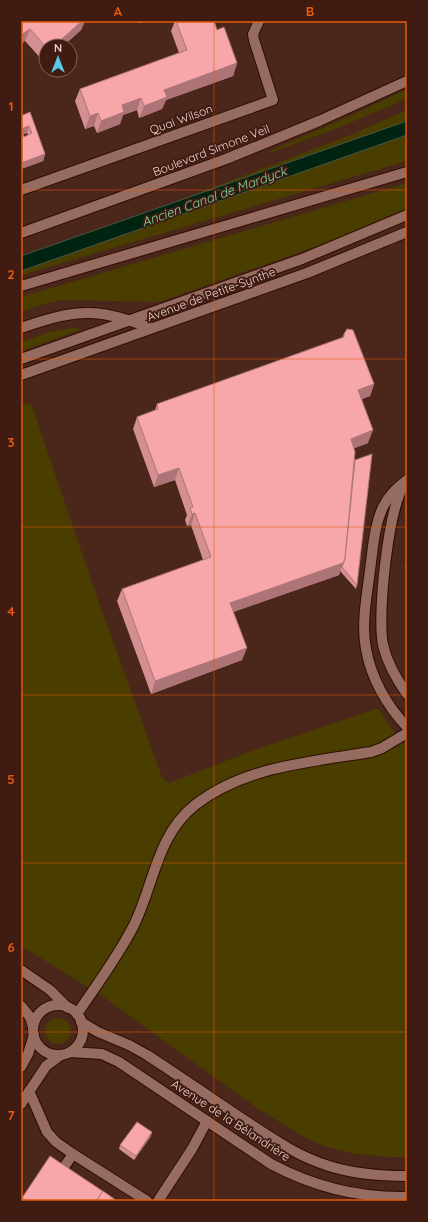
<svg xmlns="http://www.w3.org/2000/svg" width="428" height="1222" viewBox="0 0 428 1222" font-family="Quicksand,sans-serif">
	<rect width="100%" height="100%" fill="#4a261b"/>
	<g fill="#493d00">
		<polygon points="407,89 407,99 338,128 270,153 269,151 348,117"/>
		<polygon points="407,110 407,121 162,207 350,135"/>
		<polygon points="407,135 407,161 22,275 22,271"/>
		<polygon points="407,183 407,208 355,232 326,243 159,302 63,300 44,304 21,312 21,297"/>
		<polygon points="78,327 80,330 21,351 21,342 49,332"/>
		<polygon points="31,403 96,594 162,777 169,783 254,750 378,708 394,732 407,743 407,1157 391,1157 355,1154 323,1146 304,1137 257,1108 102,996 21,946 21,406"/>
		<circle cx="58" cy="1031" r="13"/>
	</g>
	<polygon fill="#002411" stroke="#465848" points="407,121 407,135 21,271 21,256"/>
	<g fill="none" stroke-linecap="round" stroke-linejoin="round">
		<g stroke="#2e0d04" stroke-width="12">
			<g id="lane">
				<polyline points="21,233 226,159 319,121 407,81"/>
				<polyline points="29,1091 47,1132 56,1142 73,1154 58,1176"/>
				<polyline points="73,1154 147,1201"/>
				<polyline points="158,1201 192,1149 207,1121"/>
			</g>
		</g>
		<g stroke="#2e0d04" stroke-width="12">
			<g id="street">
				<polyline points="21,190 273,100 254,40 253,34 259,21"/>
				<path d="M407,480C397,488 389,495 383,507C374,526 373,549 370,570C367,596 361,623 366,649C371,678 387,706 407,727"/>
				<path d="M404,485C388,510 377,615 383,645C387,662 397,680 407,694"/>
				<path d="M77,1014C96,986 119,955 134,925C154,884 157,835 195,805C245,766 311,762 371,752L382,748L407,733"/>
			</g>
		</g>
		<g stroke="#2e0d04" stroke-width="12">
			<g id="secondary">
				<polyline points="21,286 407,172"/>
				<path d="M21,328C47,319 74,310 102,314C119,316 136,323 152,328"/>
				<polyline points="21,359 302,259 407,215"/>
				<polyline points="21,375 307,273 407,232"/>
				<polyline points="21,970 50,990 68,1008"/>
				<circle cx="58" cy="1030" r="25"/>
				<polyline points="21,1006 30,1017 33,1027"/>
				<path d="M81,1022L98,1032L129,1045L147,1055C179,1076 210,1097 241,1118C269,1136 296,1156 329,1166C354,1174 381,1176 407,1176"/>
				<path d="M70,1052L102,1054L119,1062L271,1164C314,1187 358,1198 407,1197"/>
				<polyline points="21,1067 28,1054 34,1035"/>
				<polyline points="21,1104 46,1066 61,1055"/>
			</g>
		</g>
		<use href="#lane" stroke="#976c60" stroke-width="10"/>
		<use href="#street" stroke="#976c60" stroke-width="10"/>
		<use href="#secondary" stroke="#976c60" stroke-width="10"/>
	</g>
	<g fill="#d48f92" fill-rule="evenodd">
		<polygon points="21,21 85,21 81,30 63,46 46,46 46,62 45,63 25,41"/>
		<polygon points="175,21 214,21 217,30 237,63 233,76 166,100 162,109 139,118 137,110 123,115 120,124 97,133 94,126 85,129 75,101 80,89 179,53 171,31"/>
		<path d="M30,112L45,154L43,161L21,169V116ZM27,133L28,135L24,137L23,134Z"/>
		<polygon points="344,334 374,384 370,396 362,399 368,443 354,448 357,585 356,589 340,571 339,575 233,612 242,660 151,694 117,601 122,589 203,560 191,525 187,526 185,520 187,515 175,480 154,487 133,429 137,417 155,410 157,404 342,338"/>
		<polygon points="407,561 407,568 405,567"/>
		<polygon points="151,1136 134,1160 119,1149 120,1145"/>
		<polygon points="22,1198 117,1201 21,1201"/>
	</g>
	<g fill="#ad7477">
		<polygon points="82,21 85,21 81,30 63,46 54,46"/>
		<polygon points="138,21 141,21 141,23 137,23"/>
		<polygon points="30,29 25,41 21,44 21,35"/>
		<polygon points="237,63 233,76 166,100 162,109 139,118 144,106 164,90"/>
		<polygon points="141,98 137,110 123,115 120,124 97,133 101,121 122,105"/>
		<polygon points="98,113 94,126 85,129 90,116"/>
		<polygon points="29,126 27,133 21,135 21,129"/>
		<polygon points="45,154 43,161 21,169 21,163"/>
		<polygon points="374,384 370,396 354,402 358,390"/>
		<polygon points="373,430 368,443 347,451 351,439"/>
		<polygon points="179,468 175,480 154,487 158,475"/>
		<polygon points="195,513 191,525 187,526 192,514"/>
		<polygon points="343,563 339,575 225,615 230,603"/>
		<polygon points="247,648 242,660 151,694 155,681"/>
		<polygon points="152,1132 151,1136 134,1160 136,1156"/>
	</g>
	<g fill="#f7a6aa" stroke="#ad7477">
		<polygon points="21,21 82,21 54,46 46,46 46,47 30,29 21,35"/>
		<polygon points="176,21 214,21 217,30 224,27 237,63 164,90 167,97 144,106 141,98 122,105 124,112 101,121 98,113 90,116 80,89 187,50"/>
		<polygon points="30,112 45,154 21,163 21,129 24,137 32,133 29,126 21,129 21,116"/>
		<polygon points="347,329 353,330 374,384 358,390 373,430 351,439 355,452 345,559 343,563 230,603 247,648 155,681 122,589 211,557 195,513 192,514 190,508 193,507 179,468 158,475 137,417 158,409 157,404 344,337 344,334"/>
		<polygon points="372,454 357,585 342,567 345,559 355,460"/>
		<polygon points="137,1122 152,1132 136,1156 120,1145"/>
		<polygon points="50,1156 104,1192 103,1191 96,1201 27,1201 22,1198"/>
		<polygon points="103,1191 117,1201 96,1201"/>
	</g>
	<path fill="none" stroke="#e8590c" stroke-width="1" stroke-opacity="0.55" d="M214,21V1201M21,190H407M21,359H407M21,527H407M21,695H407M21,863H407M21,1032H407"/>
	<g text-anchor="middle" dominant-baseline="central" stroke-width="4" stroke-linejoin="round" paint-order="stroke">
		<g font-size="12" fill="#ead1ca" stroke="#3f1b12">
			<text transform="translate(181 119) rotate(-20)">Quai Wilson</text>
			<text transform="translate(211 150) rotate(-21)">Boulevard Simone Veil</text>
			<text transform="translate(211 294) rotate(-20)">Avenue de Petite-Synthe</text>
			<text transform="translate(231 1120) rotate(33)">Avenue de la Bélandrière</text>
		</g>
		<g font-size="13" font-style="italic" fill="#77daa0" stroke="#3f1b12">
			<text transform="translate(214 196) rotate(-20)">Ancien Canal de Mardyck</text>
		</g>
	</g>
	<rect width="428" height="1222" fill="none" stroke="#3f1b12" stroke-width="44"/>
	<g transform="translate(58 58)"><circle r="19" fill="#3f1b12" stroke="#83645c"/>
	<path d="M0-3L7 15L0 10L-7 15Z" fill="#58c8e4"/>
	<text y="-6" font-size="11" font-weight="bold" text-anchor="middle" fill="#ead1ca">N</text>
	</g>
	<rect x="22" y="22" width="384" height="1178" fill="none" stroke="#e8590c" stroke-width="1.5"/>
	<g font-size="13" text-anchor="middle" font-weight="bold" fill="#e8590c">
		<text x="118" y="16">A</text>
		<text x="310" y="16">B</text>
		<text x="11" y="111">1</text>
		<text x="11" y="279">2</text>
		<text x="11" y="447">3</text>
		<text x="11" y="616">4</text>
		<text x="11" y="784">5</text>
		<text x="11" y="952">6</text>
		<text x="11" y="1120">7</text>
	</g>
</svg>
